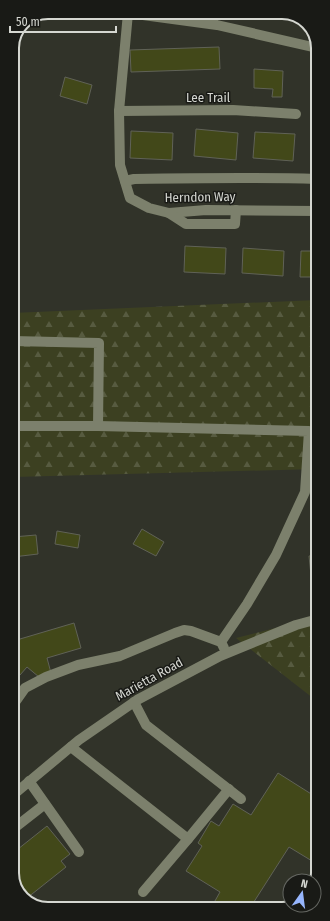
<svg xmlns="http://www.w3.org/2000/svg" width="330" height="921" viewBox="0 0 330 921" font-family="'Fira Sans Condensed',sans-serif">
	<defs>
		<pattern id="forest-firs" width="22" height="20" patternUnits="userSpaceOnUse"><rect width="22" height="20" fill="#3c4021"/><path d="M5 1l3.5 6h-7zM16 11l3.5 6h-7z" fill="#575b40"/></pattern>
	</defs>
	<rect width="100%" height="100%" fill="#313329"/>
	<g fill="url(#forest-firs)">
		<polygon points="317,300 317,469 13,477 12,313"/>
		<polygon points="318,617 318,702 236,638"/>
	</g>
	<g fill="#424819" stroke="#606257">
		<polygon points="253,12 284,12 283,18"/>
		<polygon points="219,47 220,69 131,72 130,50"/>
		<polygon points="254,69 283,71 282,97 272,97 273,89 254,88"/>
		<polygon points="65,77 92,85 87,104 60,96"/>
		<polygon points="196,129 238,133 236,160 194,156"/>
		<polygon points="131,131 173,133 172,160 130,158"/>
		<polygon points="255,132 295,134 293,161 253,158"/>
		<polygon points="185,246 226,248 225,274 184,272"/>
		<polygon points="243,248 284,251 283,276 242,273"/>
		<polygon points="301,251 317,251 317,277 300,277"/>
		<polygon points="142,529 164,542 156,556 133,544"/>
		<polygon points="57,531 80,535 78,548 55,544"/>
		<polygon points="36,535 38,554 13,557 13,537"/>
		<polygon points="318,555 318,585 312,585 309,556"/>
		<polygon points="74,623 81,648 47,658 51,673 39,677 27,667 20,675 13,670 13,648 20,639"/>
		<polygon points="278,773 316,797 318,793 318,862 317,864 289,847 250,908 211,908 220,892 186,871 202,846 198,843 211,821 219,826 233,804 251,815"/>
		<polygon points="47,826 70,854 61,861 66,867 27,898 13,881 13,853"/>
	</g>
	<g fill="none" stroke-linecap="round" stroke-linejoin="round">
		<g stroke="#7c806c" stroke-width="10">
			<polyline points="121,12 217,25 317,48"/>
			<polyline points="128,13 119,111 120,165 130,198 149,208 169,213 206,210 317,211"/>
			<polyline points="119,111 233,110 296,114"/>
			<path d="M125,181L134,179C195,178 256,177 317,179"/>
			<polyline points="169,213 186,224 235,224 236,210"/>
			<polyline points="13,341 99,343 98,426"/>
			<polyline points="13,426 98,426 309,431 305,492 276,555 247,604 221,642"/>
			<polyline points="134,702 146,725 241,799"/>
			<polyline points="13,705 25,688 46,677 78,665 120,656 175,633 184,630 191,631 221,642 224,648"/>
			<polyline points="71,747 188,839 229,789"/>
			<polyline points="29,781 79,852"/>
			<polyline points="13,795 79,740 137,700 220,656 296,625 318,619"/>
			<polyline points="13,829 45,804"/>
			<polyline points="143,892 188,839"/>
		</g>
	</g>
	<g text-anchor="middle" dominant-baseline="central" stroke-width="3" stroke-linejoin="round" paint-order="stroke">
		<g font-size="13" fill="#d5d7d1" stroke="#191a16">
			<text x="208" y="97">Lee Trail</text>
			<text transform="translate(200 197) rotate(-1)">Herndon Way</text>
			<text transform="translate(149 679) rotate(-29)">Marietta Road</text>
		</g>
	</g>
	<path d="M0 0H330V921H0ZM48 19H282A29 29 0 0 1 311 48V873A29 29 0 0 1 282 902H48A29 29 0 0 1 19 873V48A29 29 0 0 1 48 19Z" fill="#191a16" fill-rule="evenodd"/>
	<path fill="none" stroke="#d5d7d1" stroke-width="2" d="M48 19H282A29 29 0 0 1 311 48V873A29 29 0 0 1 282 902H48A29 29 0 0 1 19 873V48A29 29 0 0 1 48 19Z"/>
	<g transform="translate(302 893) rotate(14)"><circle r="19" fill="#191a16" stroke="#646661"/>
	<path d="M0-3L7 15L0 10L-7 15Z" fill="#97b6fd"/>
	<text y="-6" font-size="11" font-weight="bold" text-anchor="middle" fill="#d5d7d1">N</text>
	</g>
	<path d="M10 26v6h106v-6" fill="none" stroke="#d5d7d1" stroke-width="2"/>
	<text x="16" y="26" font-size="12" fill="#d5d7d1" stroke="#191a16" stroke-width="3" paint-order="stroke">50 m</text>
</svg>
